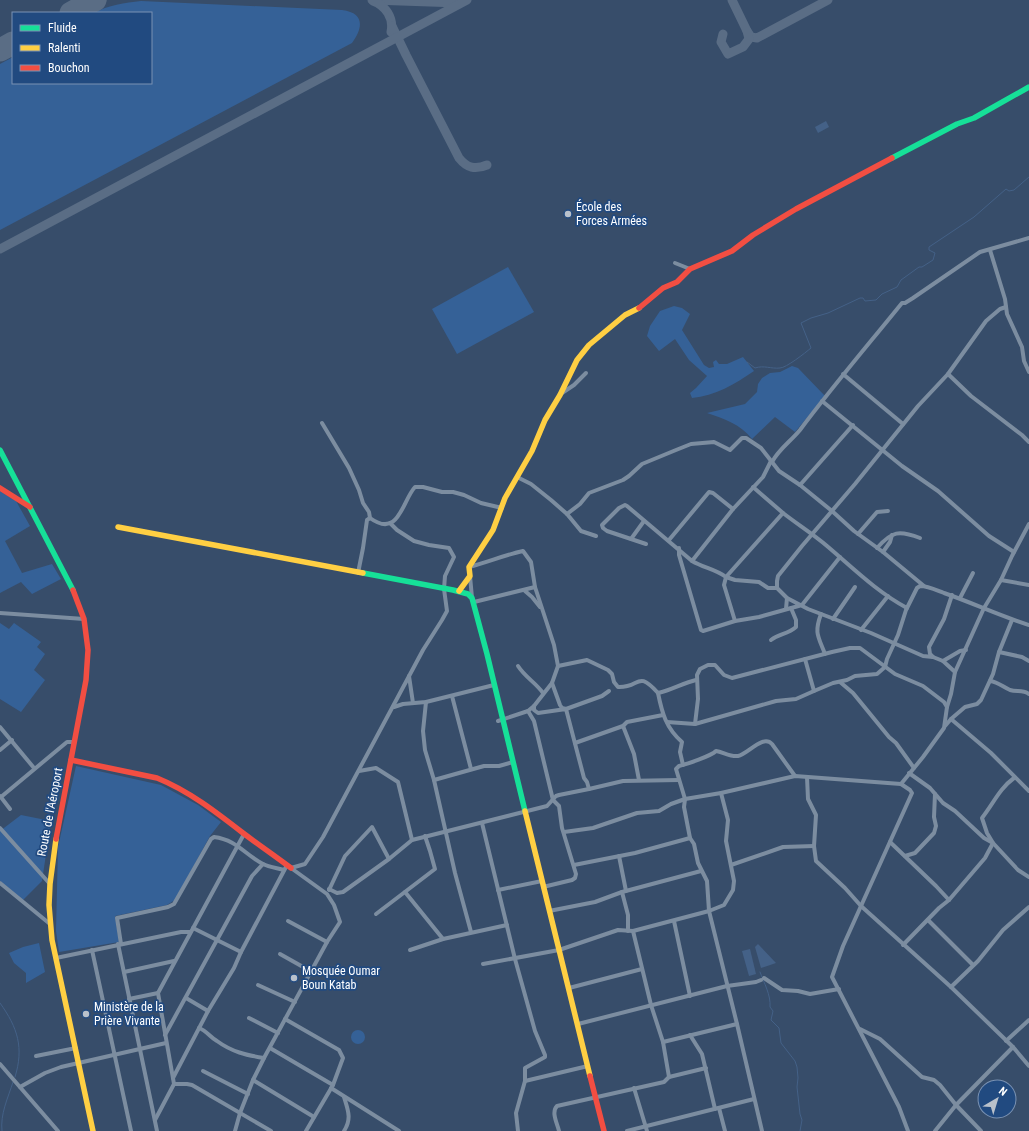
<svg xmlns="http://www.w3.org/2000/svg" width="1029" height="1131" viewBox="0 0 1029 1131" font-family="'Roboto Condensed',sans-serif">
	<rect width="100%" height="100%" fill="#374d6a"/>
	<g fill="#356197">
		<path d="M141,1L342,10C365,13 363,28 352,43L0,230V64L13,57V83H151V13H94C108,5 125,3 141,1Z"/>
		<polygon points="508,267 534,312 457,354 432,309"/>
		<path d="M674,306L682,308L690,314L682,330L704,365L709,368L714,367L713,362L716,360L719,364H727L743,357L754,371C735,384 715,396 692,398L690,393L696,388L707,376L689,360L675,339L659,351L647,336L650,326L660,311Z"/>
		<path d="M792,366L798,368L825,396L795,432L775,417L752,439C740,424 725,419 707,413L745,404L757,392L758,384L762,378L770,373L780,372Z"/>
		<polygon points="0,491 16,501 30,526 5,541 22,573 52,564 61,579 32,594 21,582 0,593"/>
		<polygon points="0,623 9,629 14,623 41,642 37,647 45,654 34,670 45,680 21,712 0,699"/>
		<polygon points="76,766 161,785 198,805 221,822 210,836 175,900 167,905 115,916 119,942 59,952 56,931 58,847"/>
		<polygon points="21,815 51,821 42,881 23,900 0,881 0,831"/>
		<polygon points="39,943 45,972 26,983 26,973 14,963 9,953 23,947"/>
		<circle cx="358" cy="1037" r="7"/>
	</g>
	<g fill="#446187">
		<polygon points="826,121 829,127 818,133 815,127"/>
		<polygon points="758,944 776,963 761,968 755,947"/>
		<polygon points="750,949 756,974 749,976 742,951"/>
	</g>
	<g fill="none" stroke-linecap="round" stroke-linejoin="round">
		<g stroke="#446187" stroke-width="1">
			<path d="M747,362L755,368C764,365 771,369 780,368C786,368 805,353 811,348L801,323L811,318L828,313L860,298H863L865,301L876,300L882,294L897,287L901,280L919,267H922L933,260L935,253L929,250V247L974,217L1006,189L1009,191L1014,190L1029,177"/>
			<path d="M760,972C764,983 771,995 770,1007L773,1011L771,1020L779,1028L781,1043L795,1061L797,1067L798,1078L797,1087L800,1114L802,1120L800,1131"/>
			<path d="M0,1003C18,1028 24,1048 15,1077"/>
			<path d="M2,1131C0,1114 8,1098 13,1082"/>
		</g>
		<g stroke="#5a6d85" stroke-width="9">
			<polyline points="372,0 459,3"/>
			<path d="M373,1C386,6 394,18 391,32"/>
			<polyline points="80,8 102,0"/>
			<path d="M392,26L406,55L459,158C467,168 475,170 487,165"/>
			<polyline points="747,31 751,37 757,38 828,0"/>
			<polyline points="723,34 721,42 728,54 743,47 749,39 747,31 732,0"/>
			<polyline points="0,249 467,0"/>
		</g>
		<g stroke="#5a6d85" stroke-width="23">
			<polyline points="71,13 95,0"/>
			<polyline points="0,50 13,43"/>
		</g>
		<g stroke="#7c8da0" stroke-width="4">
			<polyline points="990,250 1005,299 1007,314 1022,347 1024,361 1029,372"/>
			<polyline points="675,263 690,269"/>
			<polyline points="843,374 903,424"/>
			<polyline points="948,374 971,396 1022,435 1029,442"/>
			<polyline points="562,393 574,385 586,373"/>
			<polyline points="822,401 902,466 938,491 989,536 1014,552"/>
			<path d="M322,423L349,468L359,490L363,503L369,512L370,518C399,539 402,501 415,487H423L442,492H453L464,495L481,503L502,508"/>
			<path d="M772,462C779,449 791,441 800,430C833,386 868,345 902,303H905L913,298L980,252L1029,238"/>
			<polyline points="517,477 531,484 551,500 567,514 581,531 596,536"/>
			<polyline points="800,485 853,425"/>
			<polyline points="753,487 783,513"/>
			<polyline points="567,514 580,504 589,493 623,480 629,476 642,464 676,450 691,444 714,442 730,450 742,438 746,438 761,448 779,471 800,485 832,511 854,531 883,552 924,586"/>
			<polyline points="858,534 877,512 888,511"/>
			<polyline points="631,539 644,521"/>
			<polyline points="669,540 709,492 713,493 733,509"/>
			<polyline points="646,544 607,531 603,528 602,525 619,508 625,505 627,506 692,561 733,509 763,477 771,461"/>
			<polyline points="679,548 679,555 701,630 703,631 735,621"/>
			<path d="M877,548C892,531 899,530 920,538"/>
			<polyline points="883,552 890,542 892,535"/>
			<polyline points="840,557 802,605 759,617 735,621 724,585 726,577 735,580 759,582 768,588 777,588 787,598 808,609 871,633 923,656 933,657"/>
			<path d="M692,561C704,568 715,569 726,577L783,513C797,524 813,534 827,546C853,568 877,592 907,608"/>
			<path d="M469,567C488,562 505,555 523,551L531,562L535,587L554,645L558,666L552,683L534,706L528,711L498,721"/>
			<polyline points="358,573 363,548 367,520 370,518"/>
			<polyline points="470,576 472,598"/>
			<polyline points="1001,580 1029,585"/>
			<polyline points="777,588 777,581 778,576 802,546 855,484 918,406 948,374 986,321 1000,309 1006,307"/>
			<polyline points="525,591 532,597 540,607"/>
			<polyline points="952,595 944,619 929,647 930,654 933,657 943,661 955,672"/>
			<polyline points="960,598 973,573"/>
			<polyline points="474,602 535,587"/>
			<polyline points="786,609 787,598"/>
			<polyline points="0,613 84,619"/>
			<path d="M821,614C814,633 818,636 825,654"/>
			<polyline points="833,619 855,587"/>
			<polyline points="861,630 888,596"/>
			<path d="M771,640C779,634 788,634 796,627V620L791,608"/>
			<polyline points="999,652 1022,657 1029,661"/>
			<polyline points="805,659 814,691"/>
			<polyline points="943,661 960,651 966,650"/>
			<path d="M518,666C525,677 536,683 543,693"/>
			<path d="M558,666L587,660L608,670L612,674L614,682L618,687C641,688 636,669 658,693C672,690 683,683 696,680"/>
			<polyline points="409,676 413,703"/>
			<path d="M990,681C998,682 1003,687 1010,690C1017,692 1023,690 1029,694"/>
			<polyline points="840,682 853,693 889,737 896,743 914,768"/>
			<polyline points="552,683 560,705 562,708 566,709 602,696 609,691"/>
			<path d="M658,693C662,713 666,728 682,742L680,752L683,765"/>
			<polyline points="452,696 471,769"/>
			<polyline points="426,702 423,731 425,750 434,780 455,873 471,932"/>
			<polyline points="534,706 534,710 538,713 566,709 584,778 587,782 589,789"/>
			<polyline points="394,707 403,704 426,702 494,685"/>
			<polyline points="528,711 534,721 553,800 559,806 562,828 576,874 575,878 572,880 543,887"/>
			<polyline points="951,719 991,753 1029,791"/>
			<path d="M667,722L695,724L776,701L796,699L814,691L833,683L847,680L855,676L877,674L885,667L887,659L898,635L906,610L917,588L920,586C928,586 936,590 944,593C973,603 1000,616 1029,625"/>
			<polyline points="695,724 698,699 697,675 700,669 708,665 715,665 724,675 732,678 832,652 850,648 860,648 895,674 923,686 944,702 947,707"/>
			<polyline points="623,726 634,754 639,780"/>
			<polyline points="945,726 951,719 965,707 977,704 981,700 993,674 999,652 1012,620"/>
			<polyline points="0,727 34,768"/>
			<polyline points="575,743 623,726 627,722 663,715"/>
			<polyline points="0,750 12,740"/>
			<polyline points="359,771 376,768 398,782 412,840"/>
			<polyline points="909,773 930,788 943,803 955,811 984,838 993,843 1018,870 1029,877"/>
			<polyline points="807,777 808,799 816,815 814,846 816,861 845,888 861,906 951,987 1013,1047 1029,1066"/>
			<polyline points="434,780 484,766 499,766 513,762"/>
			<polyline points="0,796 10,809"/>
			<polyline points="1,797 67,742 74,742"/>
			<polyline points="482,823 515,959 535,1031 545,1055 545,1057 525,1068 525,1081 516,1113 518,1131"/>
			<polyline points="0,828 50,884"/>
			<polyline points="564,832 593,828 637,813 659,811 671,804 685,799 721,793 795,776 901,784"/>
			<polyline points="890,842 936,886 949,900"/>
			<polyline points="619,856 626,891"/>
			<polyline points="905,856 915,853 934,833 936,826 934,817 935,794"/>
			<polyline points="574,865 635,853 690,838"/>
			<polyline points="731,865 783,847 814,846"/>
			<polyline points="291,868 305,864 323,837 423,650 442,620 447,611 444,589 445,576 454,557 449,548 429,545 414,541 397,530 390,523"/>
			<polyline points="0,883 50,924"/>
			<polyline points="329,889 337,893 343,892 389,859 412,840 547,806 556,796 559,795 589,789 623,781 679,780"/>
			<polyline points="329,890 345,856 372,827 389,859"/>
			<polyline points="498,890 542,881"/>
			<polyline points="405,892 443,939"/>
			<polyline points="622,892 628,915 628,931"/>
			<polyline points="549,911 595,902 622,892 701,871"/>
			<polyline points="376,914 435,869 430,851 425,836"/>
			<polyline points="928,920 973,965"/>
			<polyline points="288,921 327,942"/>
			<polyline points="674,921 690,996"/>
			<polyline points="193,928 241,952"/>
			<polyline points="633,931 651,1005 663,1042 669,1077"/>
			<polyline points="118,944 157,1131"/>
			<path d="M121,944L117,918L168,907L174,904L211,839L214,837C237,840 244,854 263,864C269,867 277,868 284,870"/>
			<path d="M903,945L939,908L949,900L985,858L993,843L987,833L982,818C993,804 1000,788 1014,778"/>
			<polyline points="92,950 131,1131"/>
			<polyline points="410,950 443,939 507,925"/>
			<polyline points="280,954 312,972"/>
			<polyline points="56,958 181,932 190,932"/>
			<polyline points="483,964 559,950 618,930 633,931 709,911 724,905 733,890 734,881 726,841 728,820 721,793"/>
			<polyline points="124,972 174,961"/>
			<polyline points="764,978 782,990 798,991 810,994 839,989"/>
			<polyline points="258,985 295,1002"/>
			<polyline points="951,987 978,961 1003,930 1029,907"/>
			<polyline points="569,988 642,969"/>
			<polyline points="186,998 208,1011"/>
			<polyline points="129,999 158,993"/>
			<polyline points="249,1018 278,1033"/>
			<polyline points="285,1019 339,1050 343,1058 333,1085 306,1131"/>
			<polyline points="578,1024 727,986 756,982 761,980"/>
			<path d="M199,1028C207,1031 210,1037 217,1041C232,1052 246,1055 264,1058"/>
			<polyline points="860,1029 880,1039 922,1077 934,1080 940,1085 956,1105 981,1131"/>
			<polyline points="165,1035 252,876 263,864"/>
			<polyline points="690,1035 702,1054 715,1109"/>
			<polyline points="1006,1041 1029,1020"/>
			<polyline points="663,1042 737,1024"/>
			<polyline points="270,1048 333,1085"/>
			<polyline points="36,1056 76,1048"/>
			<polyline points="0,1064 58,1131"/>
			<polyline points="203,1071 248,1094"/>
			<polyline points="173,1078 208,1011 234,968 241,952 287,865"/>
			<polyline points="253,1080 314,1117"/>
			<polyline points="525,1081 588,1066"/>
			<polyline points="174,1084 187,1084 192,1085 271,1131"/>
			<polyline points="20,1087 45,1073 61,1067 166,1043"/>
			<polyline points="331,1088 399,1131"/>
			<polyline points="634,1088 647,1131"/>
			<path d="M344,1097C348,1110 352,1119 344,1131"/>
			<polyline points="719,1108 725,1131"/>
			<polyline points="155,1120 174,1084 158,993 244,834"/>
			<polyline points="235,1131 240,1113 253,1080 264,1058 327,942 340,922 334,905 327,894 291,868"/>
			<path d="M559,1131C557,1123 551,1112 557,1106L664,1082L669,1077L706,1068"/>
			<polyline points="627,1131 754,1099"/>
			<path d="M762,1131L737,1024L709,911L707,881L698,863L694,844L690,838L684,807L685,799L676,769L679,766C687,764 711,756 716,751C723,752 730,757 738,756C748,754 763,734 772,744L795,776"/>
			<polyline points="908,1131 899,1107 832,977 843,946 861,906 912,793 910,790 901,784 923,757 944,728 947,707 951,694 955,672 984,608 1001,580 1012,556 1029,524"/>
			<polyline points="935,1131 956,1105 1013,1047"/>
		</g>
		<g stroke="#16e098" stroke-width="5.5">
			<polyline points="892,158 957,124 974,118 1029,87"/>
			<polyline points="0,450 73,590"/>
			<polyline points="363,573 453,590 468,594 472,598 487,654 525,811"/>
		</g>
		<g stroke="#ffcf43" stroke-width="5.5">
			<polyline points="118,527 363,573"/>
			<polyline points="459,591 470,576 469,567 493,530 505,498 532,451 545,420 560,395 577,360 589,345 625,315 639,308"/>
			<polyline points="525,811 590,1076"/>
			<polyline points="56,839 50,884 49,905 52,940 93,1131"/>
		</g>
		<g stroke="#f24e42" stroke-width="5.5">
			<polyline points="639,308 663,288 677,282 690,269 732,251 753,235 796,209 892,158"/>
			<polyline points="0,488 30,507"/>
			<path d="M71,760L157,778C189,791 216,812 243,833C259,845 275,856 291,868"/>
			<polyline points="56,839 86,680 88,650 84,619 73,590"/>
			<polyline points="590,1076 604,1131"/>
		</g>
	</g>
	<g fill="#b9c1cb" stroke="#214a80" stroke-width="1.5">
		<circle cx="568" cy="214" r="4"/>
		<circle cx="294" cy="978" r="4"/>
		<circle cx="86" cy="1014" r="4"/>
	</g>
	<g text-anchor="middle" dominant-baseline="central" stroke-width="3.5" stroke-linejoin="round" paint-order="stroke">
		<g font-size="12" fill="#fff" stroke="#214a80" text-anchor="start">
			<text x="576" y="207">École des<tspan x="576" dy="14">Forces Armées</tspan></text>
			<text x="302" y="971">Mosquée Oumar<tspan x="302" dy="14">Boun Katab</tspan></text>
			<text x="94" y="1007">Ministère de la<tspan x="94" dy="14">Prière Vivante</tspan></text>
		</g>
		<g font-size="12" fill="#fff" stroke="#214a80">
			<text transform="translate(50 812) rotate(-79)">Route de l'Aéroport</text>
		</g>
	</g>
	<rect x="12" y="12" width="140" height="72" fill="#214a80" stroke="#7a92b3"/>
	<rect x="20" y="25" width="20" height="6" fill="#16e098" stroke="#7a92b3"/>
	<text x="48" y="32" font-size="12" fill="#ffffff">Fluide</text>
	<rect x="20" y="45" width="20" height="6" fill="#ffcf43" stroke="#7a92b3"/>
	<text x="48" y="52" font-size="12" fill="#ffffff">Ralenti</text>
	<rect x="20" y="65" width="20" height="6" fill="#f24e42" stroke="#7a92b3"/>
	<text x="48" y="72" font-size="12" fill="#ffffff">Bouchon</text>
	<g transform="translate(997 1099) rotate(38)"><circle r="19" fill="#214a80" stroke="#7a92b3"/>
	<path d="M0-3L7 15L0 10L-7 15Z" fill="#b9c1cb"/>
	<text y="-6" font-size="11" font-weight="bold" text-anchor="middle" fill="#ffffff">N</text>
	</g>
</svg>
